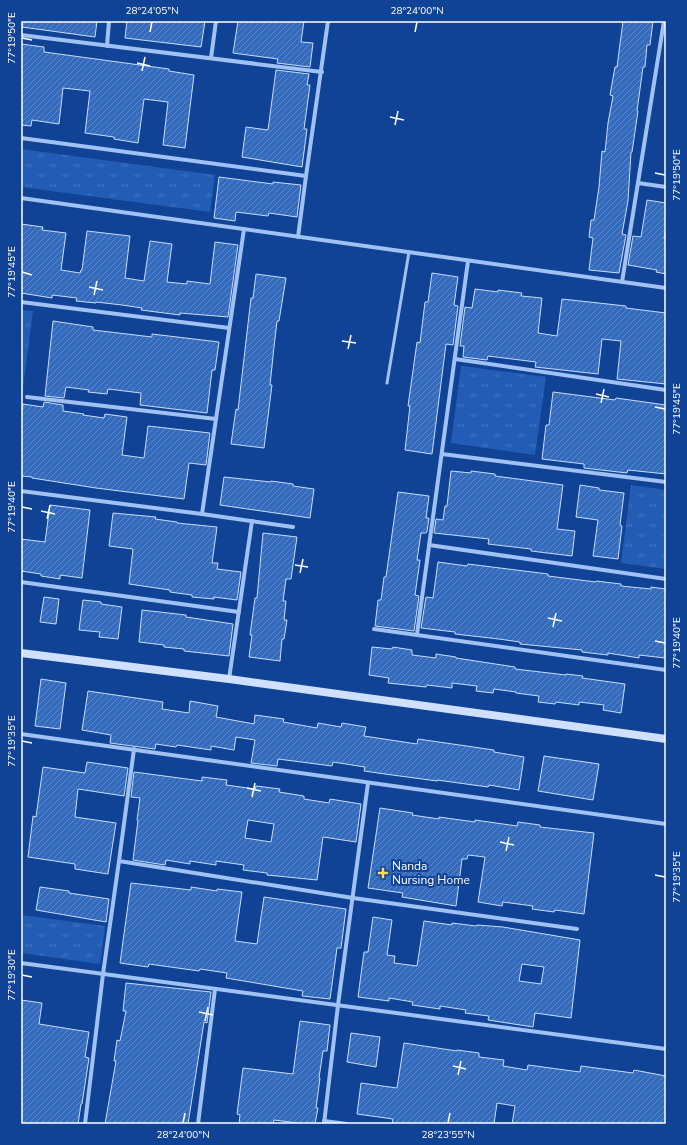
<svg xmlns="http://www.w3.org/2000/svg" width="687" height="1145" viewBox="0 0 687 1145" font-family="'Nunito Sans',sans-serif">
	<defs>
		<pattern id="park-tufts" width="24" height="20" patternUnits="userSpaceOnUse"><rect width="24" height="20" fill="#225cb5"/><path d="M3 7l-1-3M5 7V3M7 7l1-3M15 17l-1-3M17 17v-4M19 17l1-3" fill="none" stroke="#4374c0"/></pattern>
		<pattern id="building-hatch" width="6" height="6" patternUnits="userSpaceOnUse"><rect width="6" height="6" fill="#346abc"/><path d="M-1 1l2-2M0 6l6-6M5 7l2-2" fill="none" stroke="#5d88c9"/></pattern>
	</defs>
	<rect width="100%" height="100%" fill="#104395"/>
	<g fill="url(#park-tufts)">
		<polygon points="21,149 215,175 210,212 21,187"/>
		<polygon points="21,310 33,311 21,403"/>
		<polygon points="461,366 546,377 535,455 451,443"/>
		<polygon points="631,485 666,490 666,569 621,563"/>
		<polygon points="21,915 105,926 100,964 21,953"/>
	</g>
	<g fill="url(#building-hatch)" stroke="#c7ddfe" fill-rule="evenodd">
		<polygon points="23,21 97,21 95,37 22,27"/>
		<polygon points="127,21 205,21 201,47 125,38"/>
		<polygon points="238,21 304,21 301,42 313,43 310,67 277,63 278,59 233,53"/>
		<polygon points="623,21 653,21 650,45 647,45 645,67 643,67 637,111 638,111 632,152 631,152 628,201 622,234 626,235 619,273 589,270 593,238 589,237 591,220 594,220 599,187 602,151 605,152 608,123 613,96 610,95 615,67 617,67"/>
		<polygon points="21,44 44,47 44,52 118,62 169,69 169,71 194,75 185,148 163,145 168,102 144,99 138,143 114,139 114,137 85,133 90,91 63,88 59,124 32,120 31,126 21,125"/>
		<polygon points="276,70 309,74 307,85 310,85 304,129 307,129 302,167 242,157 246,127 268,130"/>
		<polygon points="219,177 273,184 273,182 301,185 297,217 269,213 268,216 236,212 235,221 214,218"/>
		<polygon points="647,200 666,203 666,227 664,239 666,239 666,274 656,272 657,270 628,265 633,236 641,237"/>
		<polygon points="21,224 43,227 42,230 66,233 61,270 80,273 81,270 82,270 87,231 130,236 125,278 144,281 150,241 172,244 167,282 187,284 187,281 210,284 215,242 238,245 228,317 180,313 180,315 141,310 142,308 122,305 96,302 96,303 76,301 77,298 52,295 52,298 21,293"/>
		<polygon points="432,273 458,277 454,305 458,306 453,345 446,344 432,454 405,450 410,406 408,406 417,342 420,343 425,302 428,302"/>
		<polygon points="256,274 286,278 279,321 277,321 274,347 270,385 272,385 264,448 231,444 236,409 238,410 251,298 253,298"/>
		<polygon points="475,289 498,292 498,290 522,293 521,296 542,298 538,333 557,336 562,299 626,306 626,308 666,313 666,384 617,379 621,341 602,339 598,374 535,367 536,362 488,356 487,360 463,357 464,346 460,346 465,307 472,308"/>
		<polygon points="53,321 93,327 93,330 152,337 152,334 219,342 215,370 212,370 207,413 140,405 141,393 108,389 107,394 88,392 89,390 66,387 64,398 45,396"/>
		<polygon points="553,392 615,400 616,398 666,405 666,474 628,470 627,473 584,468 584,464 542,459 546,425 549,425"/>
		<polygon points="44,402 63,405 63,411 84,414 83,415 104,418 105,414 127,417 122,455 144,458 148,426 210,433 206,465 189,463 184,499 96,488 32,478 32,477 21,476 21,421 23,404 43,407"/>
		<polygon points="451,471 471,473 471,471 495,474 495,476 563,485 557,529 575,531 572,556 531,551 531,549 488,544 489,539 434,533 436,519 443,520 445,506 447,506"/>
		<polygon points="224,477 271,482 271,481 293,484 293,486 314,489 310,518 220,505"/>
		<polygon points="580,485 599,488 599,490 624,493 620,525 622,526 618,559 593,556 598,520 576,517"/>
		<polygon points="398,492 429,496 426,518 429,518 427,532 426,533 421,533 417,560 420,560 415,595 419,596 414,631 375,626 378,600 381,600 384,577 386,577"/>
		<polygon points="50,505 90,510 82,578 60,575 60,579 41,576 41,574 21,571 21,539 45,542"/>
		<polygon points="113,513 156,517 155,519 177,522 177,523 217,527 212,563 218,563 217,569 241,572 237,600 214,597 214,599 192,597 192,595 170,592 170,590 129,584 133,549 109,546"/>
		<polygon points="263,533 297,537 291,579 286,579 283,601 286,601 284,620 287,620 284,639 282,639 280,661 249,657 252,635 250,635 255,598 257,598"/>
		<polygon points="438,562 467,566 468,564 548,574 548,576 596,582 596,581 621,584 621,586 651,589 651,587 666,589 666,647 665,658 639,655 639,658 608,653 608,655 582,652 582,650 520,644 520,642 499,639 455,634 455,632 421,628 426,597 433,598"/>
		<polygon points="44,597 59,599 56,624 40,622"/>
		<polygon points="83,600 101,602 101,604 122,607 118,639 99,637 100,632 79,630"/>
		<polygon points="142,610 186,615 186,617 233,624 229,656 184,651 184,649 164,647 164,645 139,642"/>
		<polygon points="372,647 392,649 393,647 412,650 412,655 436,658 436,654 456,657 456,658 515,667 515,669 566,675 566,674 583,676 582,678 625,684 621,713 603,710 604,705 579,702 579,705 556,702 555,704 538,702 539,696 516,693 516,692 494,689 493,693 476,691 477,686 452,683 452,688 427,685 426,687 388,683 389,678 369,675"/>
		<polygon points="41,679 66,683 60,729 35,726"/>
		<polygon points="88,691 163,702 162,709 189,713 190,701 218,706 216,717 254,724 255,715 284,719 283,722 317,728 318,723 341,727 342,723 366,727 364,736 417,744 418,739 494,750 494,752 524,757 519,790 489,785 488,787 437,780 437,781 385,774 364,771 365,767 333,762 332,766 278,759 277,766 251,763 255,740 236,737 234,750 211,746 211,750 177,745 176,747 156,744 155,749 110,743 111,735 82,730"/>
		<polygon points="544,756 599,764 593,800 538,791"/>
		<polygon points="87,762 128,768 124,796 78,789 75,817 116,823 108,874 75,869 75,864 28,857 33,816 36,817 43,767 85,773"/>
		<path d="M134,772L202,781V777L227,780L226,785L255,789L256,786L280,789L279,792L304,796V799L329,803L330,799L361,804L356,842L323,837L317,880L267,875V873L243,870L244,865L216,861V865L190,861V864L166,860L165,865L133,860L138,820H137L140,798L131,797ZM248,820L274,824L271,842L245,838Z"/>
		<polygon points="380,808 413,813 412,815 439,819 439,817 475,822 475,820 517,826 518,822 540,825 540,827 594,833 584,914 555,910 554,912 532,909 533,906 503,902 502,906 478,902 485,857 468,855 467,859 462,859 456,906 402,897 403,893 368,888"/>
		<polygon points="131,883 191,890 191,887 217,891 217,889 242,892 235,941 257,944 264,897 346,909 341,948 337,948 330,999 302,996 303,991 226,978 227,973 200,969 199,971 149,964 148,967 120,963"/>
		<polygon points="40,887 69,891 69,893 109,899 106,922 36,910"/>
		<path d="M373,917L392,920L387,955L395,956L394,963L417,966L424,921L452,925V923L476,926L477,925L503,927L580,940L571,1018L535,1013L533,1027L488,1020L489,1016L465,1013L466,1010L440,1006V1009L412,1005L413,1002L389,998V1001L358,997L364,952H368ZM522,964L544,967L541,984L519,981Z"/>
		<polygon points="126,983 211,992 207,1023 204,1022 188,1124 105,1124 116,1061 114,1061 117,1040 120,1041 126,1011 123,1011"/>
		<polygon points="21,1000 42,1003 39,1024 89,1032 85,1057 89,1058 82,1104 81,1104 78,1124 21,1124"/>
		<polygon points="300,1021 330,1025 327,1051 323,1051 319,1078 320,1078 316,1108 318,1108 315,1124 305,1124 274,1120 273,1124 239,1124 240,1115 237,1114 243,1068 293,1074"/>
		<polygon points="351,1033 380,1037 376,1067 347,1062"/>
		<polygon points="404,1043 457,1051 457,1050 479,1053 479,1057 504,1060 503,1066 527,1070 528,1065 580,1072 581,1066 633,1073 634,1070 666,1076 666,1124 512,1124 515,1106 497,1103 494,1124 392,1124 393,1119 357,1114 361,1083 397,1088"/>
	</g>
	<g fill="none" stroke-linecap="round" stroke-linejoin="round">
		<polyline stroke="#9fc1f4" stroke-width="3" points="387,383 409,252"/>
		<g stroke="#9fc1f4" stroke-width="4">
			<polyline points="21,35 322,72"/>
			<polyline points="107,46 109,21"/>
			<polyline points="211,58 216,21"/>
			<polyline points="21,138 306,176"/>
			<polyline points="638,183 666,187"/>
			<polyline points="21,198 666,288"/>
			<polyline points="298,237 306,176 328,21"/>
			<polyline points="622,282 664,21"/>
			<polyline points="21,302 229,328"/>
			<polyline points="455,359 666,390"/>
			<polyline points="27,397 216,419"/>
			<polyline points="442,454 666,482"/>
			<polyline points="21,491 202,514 293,527"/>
			<polyline points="202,514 244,229"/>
			<polyline points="429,545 666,579"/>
			<polyline points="21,582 239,612"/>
			<polyline points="374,629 666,670"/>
			<polyline points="417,634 468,261"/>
			<polyline points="229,679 252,521"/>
			<polyline points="21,734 666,824"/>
			<polyline points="119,861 353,898 577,929"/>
			<polyline points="21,963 666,1049"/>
			<polyline points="324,1121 347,1124"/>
			<polyline points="85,1124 103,974 119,861 134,749"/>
			<polyline points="198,1124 215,989"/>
			<polyline points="324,1124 338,1005 368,783"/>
		</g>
		<polyline stroke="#cee0fd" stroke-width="8" points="21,653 229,679 666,739"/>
	</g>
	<path fill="none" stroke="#fff" stroke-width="1.5" d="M150,32L152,22M415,32L417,22M22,38L32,40M137,63L150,66M142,71L145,57M390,117L404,120M395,125L398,111M655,173L665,175M22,272L32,275M89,287L103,290M94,295L97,281M342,341L356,343M348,349L351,335M596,394L609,397M601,403L604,389M655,407L665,409M22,507L32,509M41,511L55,514M47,519L50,505M295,565L308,567M300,573L303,559M548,618L562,621M553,627L556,613M655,641L665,643M22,741L32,743M247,788L261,791M252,797L255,783M500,842L514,845M506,851L509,837M655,875L665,877M22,975L32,977M199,1012L213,1015M205,1021L208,1007M453,1066L466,1069M458,1075L461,1061M183,1123L185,1113M448,1123L450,1113"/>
	<path fill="#ffd961" stroke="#104395" stroke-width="1.5" d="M381 867h4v4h4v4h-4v4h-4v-4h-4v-4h4z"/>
	<g text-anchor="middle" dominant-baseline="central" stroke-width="4" stroke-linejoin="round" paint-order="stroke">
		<g font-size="12" fill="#fff" stroke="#104395" text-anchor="start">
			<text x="392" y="866">Nanda<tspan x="392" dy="14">Nursing Home</tspan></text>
		</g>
	</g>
	<rect width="687" height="1145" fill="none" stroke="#104395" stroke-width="44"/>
	<rect x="22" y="22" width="643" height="1101" fill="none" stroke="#fff" stroke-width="1.5"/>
	<g font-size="10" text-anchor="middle" fill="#fff">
		<text x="152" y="14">28°24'05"N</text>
		<text x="417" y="14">28°24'00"N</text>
		<text transform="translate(11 38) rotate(-90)" y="4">77°19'50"E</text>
		<text transform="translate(676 175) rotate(-90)" y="4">77°19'50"E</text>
		<text transform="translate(11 272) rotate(-90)" y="4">77°19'45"E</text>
		<text transform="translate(676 409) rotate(-90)" y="4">77°19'45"E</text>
		<text transform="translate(11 507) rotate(-90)" y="4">77°19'40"E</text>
		<text transform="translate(676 643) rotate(-90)" y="4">77°19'40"E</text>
		<text transform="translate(11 741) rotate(-90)" y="4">77°19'35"E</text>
		<text transform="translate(676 877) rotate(-90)" y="4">77°19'35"E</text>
		<text transform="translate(11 975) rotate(-90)" y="4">77°19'30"E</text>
		<text x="183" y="1138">28°24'00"N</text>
		<text x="448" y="1138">28°23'55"N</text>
	</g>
</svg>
